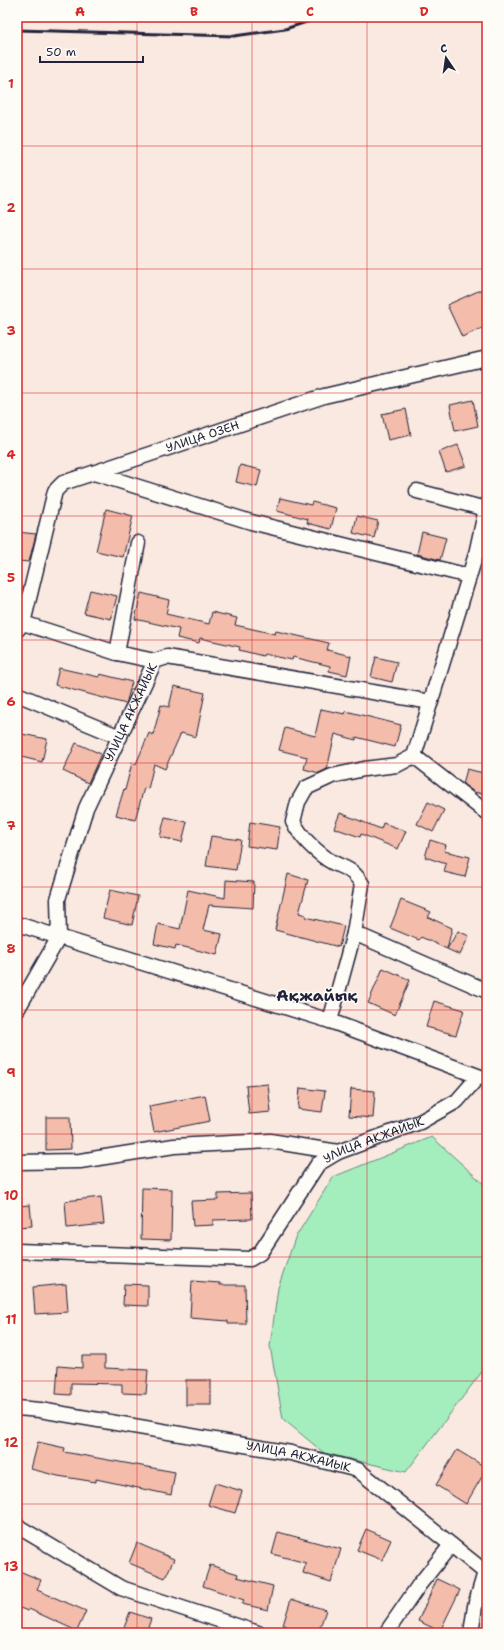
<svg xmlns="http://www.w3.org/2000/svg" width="504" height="1650" viewBox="0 0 504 1650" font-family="'Shantell Sans',sans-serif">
	<rect width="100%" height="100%" fill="#fae9e0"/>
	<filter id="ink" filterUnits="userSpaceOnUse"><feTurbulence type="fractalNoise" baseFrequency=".025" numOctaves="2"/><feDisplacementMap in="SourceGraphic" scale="8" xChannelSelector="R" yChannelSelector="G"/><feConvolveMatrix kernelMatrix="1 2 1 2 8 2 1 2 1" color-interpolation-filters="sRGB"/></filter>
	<g filter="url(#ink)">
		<polygon fill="#f8dcd0" points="17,17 63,17 17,22"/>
		<polygon fill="#a4eebd" stroke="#63887c" points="432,1137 487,1187 487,1365 406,1472 324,1453 283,1419 270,1346 278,1288 295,1238 333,1177"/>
		<g fill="#f4bcaa" stroke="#22223b">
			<polygon points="487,287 487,326 462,337 447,305"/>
			<polygon points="473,400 478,426 455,431 450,405"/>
			<polygon points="406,409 411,435 388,440 382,414"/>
			<polygon points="458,445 466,466 446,472 439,452"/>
			<polygon points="240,465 261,470 257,487 236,482"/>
			<polygon points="280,498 311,505 312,502 336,508 331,529 307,523 308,519 277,511"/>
			<polygon points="106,509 133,516 123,557 96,551"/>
			<polygon points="357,516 378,521 374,538 353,533"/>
			<polygon points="17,532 36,534 29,562 17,561"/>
			<polygon points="422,532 446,538 440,560 417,554"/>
			<polygon points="90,590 117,596 111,619 84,613"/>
			<polygon points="141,593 169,600 166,614 209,624 212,612 237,618 235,625 275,634 276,631 329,643 327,650 351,656 347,675 329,671 330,666 293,657 292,660 264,654 263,656 239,650 240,647 200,638 199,643 177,638 179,629 135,619"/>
			<polygon points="376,657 397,662 392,682 371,677"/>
			<polygon points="59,668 99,677 100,674 132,682 126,704 55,685"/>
			<polygon points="174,686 205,693 196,737 181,733 165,769 154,764 148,789 144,788 135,820 116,815 124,789 125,790 132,763 136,764 149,733 153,735 161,705 169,707"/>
			<polygon points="321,709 345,714 346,711 401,725 395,747 356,737 356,740 335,734 327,769 319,773 304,769 307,757 279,750 285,728 315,736"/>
			<polygon points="17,733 47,739 42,762 17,756"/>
			<polygon points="76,743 101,754 88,783 63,771"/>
			<polygon points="467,769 487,774 483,794 474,792 463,784"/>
			<polygon points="428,802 444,810 433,832 417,824"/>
			<polygon points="340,813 381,829 383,823 406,831 398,849 361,834 360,837 334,828"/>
			<polygon points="165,817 187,822 182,842 160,837"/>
			<polygon points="250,822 280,827 277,850 247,846"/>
			<polygon points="211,836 241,840 236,870 206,866"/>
			<polygon points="430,840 446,845 444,851 470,857 465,877 444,872 446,864 425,857"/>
			<polygon points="288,874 308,880 299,913 306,915 305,917 344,926 339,947 275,930"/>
			<polygon points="226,880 254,882 253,908 209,905 203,930 222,934 217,955 176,945 175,949 154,944 158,924 180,929 188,890 225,898"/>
			<polygon points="110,890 138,896 132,925 103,918"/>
			<polygon points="401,900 431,912 428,917 452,928 447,949 421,937 419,940 390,928"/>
			<polygon points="458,931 469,936 460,955 447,949"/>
			<polygon points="383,968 410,980 395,1015 368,1003"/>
			<polygon points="434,1001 464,1010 456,1035 426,1027"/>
			<polygon points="268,1084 271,1112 249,1114 246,1086"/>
			<polygon points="300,1088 325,1091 322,1112 298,1109"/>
			<polygon points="351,1089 375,1091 373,1118 349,1116"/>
			<polygon points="205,1095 210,1121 154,1132 149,1106"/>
			<polygon points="46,1117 70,1117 71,1149 46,1150"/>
			<polygon points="142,1188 172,1189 171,1240 141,1239"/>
			<polygon points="251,1193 252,1219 213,1220 213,1225 193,1226 191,1201 218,1200 218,1194"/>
			<polygon points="101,1197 104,1224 67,1228 65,1201"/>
			<polygon points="30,1205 32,1226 17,1227 17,1206"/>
			<polygon points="192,1281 220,1283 220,1285 245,1285 246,1324 228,1324 228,1321 190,1318"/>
			<polygon points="66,1284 68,1312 35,1314 33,1287"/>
			<polygon points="124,1284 148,1285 148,1306 123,1305"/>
			<polygon points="82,1356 105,1356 105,1368 148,1370 146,1394 122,1393 122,1384 71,1383 71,1395 56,1394 58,1366 82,1368"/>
			<rect x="186" y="1380" width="25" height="25"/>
			<polygon points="38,1442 65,1448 64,1452 175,1472 171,1495 96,1479 96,1482 58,1476 31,1469"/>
			<polygon points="457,1450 487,1468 466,1504 436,1485"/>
			<polygon points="215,1483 242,1491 235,1513 208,1505"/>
			<polygon points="366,1529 391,1540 382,1560 357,1550"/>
			<polygon points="278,1532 341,1549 331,1582 303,1573 306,1563 272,1554"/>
			<polygon points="137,1543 174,1559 165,1578 129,1563"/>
			<polygon points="210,1565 238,1574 237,1577 273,1586 268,1610 242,1604 244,1600 203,1586"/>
			<polygon points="17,1570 41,1580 37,1590 86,1611 77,1631 29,1609 28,1611 17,1607"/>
			<polygon points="437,1579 460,1590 440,1631 418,1621"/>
			<polygon points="291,1599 326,1610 318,1633 306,1633 283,1625"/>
			<polygon points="130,1612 151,1619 146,1633 122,1633"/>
		</g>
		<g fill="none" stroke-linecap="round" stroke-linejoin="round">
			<g stroke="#22223b" stroke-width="17">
				<g id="minor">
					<polyline points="94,473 251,522 469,576"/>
					<polyline points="417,491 486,509"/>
					<path id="s1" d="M17,620L23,623L55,491L63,483L324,396L487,358"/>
					<polyline points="17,630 23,623 117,653 155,661"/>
					<polyline points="117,653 138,543"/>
					<polyline points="17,694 120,737"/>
					<polyline points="414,756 487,813"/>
					<path id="s2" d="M17,924L59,937L58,899L86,808L155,661L167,657L431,702"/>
					<path d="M354,933L362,884C350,865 343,870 327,859C311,847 303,839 293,822L298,802L306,788L332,776L364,769L397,765L414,756L476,554L487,504"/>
					<polyline points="17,1010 59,937 330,1021 486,1079"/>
					<polyline points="330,1021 354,933 487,991"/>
					<polyline points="17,1162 80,1161 174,1146 270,1141 338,1152"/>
					<path id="s3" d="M17,1251L250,1259L260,1253L318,1164L338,1152L420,1122L457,1101L478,1077"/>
					<path id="s4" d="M17,1408L40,1410L291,1453L358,1470L485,1572L475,1606L471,1633"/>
					<polyline points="17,1526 121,1588 258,1633"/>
					<polyline points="386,1633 419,1585 451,1545"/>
				</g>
			</g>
			<use href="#minor" stroke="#fdfcf7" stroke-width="14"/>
			<polyline stroke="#22223b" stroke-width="3" points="17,30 234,36 285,29 322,17"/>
		</g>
	</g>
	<path fill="none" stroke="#d62828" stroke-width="1" stroke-opacity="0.55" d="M137,17V1633M252,17V1633M367,17V1633M17,146H487M17,269H487M17,393H487M17,516H487M17,640H487M17,763H487M17,887H487M17,1010H487M17,1134H487M17,1257H487M17,1381H487M17,1504H487"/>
	<g text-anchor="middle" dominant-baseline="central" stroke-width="3" stroke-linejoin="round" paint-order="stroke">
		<g font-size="12" fill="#22223b" stroke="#fdfcf7">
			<text stroke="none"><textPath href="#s1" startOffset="301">УЛИЦА ОЗЕН</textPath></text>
			<text stroke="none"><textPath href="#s2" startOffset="283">УЛИЦА АКЖАЙЫК</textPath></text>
			<text stroke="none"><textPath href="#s3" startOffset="412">УЛИЦА АКЖАЙЫК</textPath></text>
			<text stroke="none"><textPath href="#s4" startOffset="286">УЛИЦА АКЖАЙЫК</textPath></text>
		</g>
		<g font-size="16" font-weight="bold" fill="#22223b" stroke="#fdfcf7">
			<text x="317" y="995">Ақжайық</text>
		</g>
	</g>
	<rect width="504" height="1650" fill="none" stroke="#fdfcf7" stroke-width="44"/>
	<g transform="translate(446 58) rotate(347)" stroke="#fdfcf7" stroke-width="3" paint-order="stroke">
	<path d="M0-3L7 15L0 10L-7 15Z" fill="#22223b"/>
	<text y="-6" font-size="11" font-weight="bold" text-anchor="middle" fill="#22223b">С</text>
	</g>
	<path d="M40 56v6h103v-6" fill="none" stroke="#22223b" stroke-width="2"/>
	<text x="46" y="56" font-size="12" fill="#22223b" stroke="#fdfcf7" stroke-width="3" paint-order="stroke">50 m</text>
	<rect x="22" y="22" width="460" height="1606" fill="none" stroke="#d62828" stroke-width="1.5"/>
	<g font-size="13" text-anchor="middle" font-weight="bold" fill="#d62828">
		<text x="80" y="16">A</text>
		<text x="194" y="16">B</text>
		<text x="310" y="16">C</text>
		<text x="424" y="16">D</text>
		<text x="11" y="88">1</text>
		<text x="11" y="212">2</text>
		<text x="11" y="335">3</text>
		<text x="11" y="459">4</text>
		<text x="11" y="582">5</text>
		<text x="11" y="706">6</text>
		<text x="11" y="830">7</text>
		<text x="11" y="953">8</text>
		<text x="11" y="1077">9</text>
		<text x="11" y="1200">10</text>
		<text x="11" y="1324">11</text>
		<text x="11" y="1447">12</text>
		<text x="11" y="1571">13</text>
	</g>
</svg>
